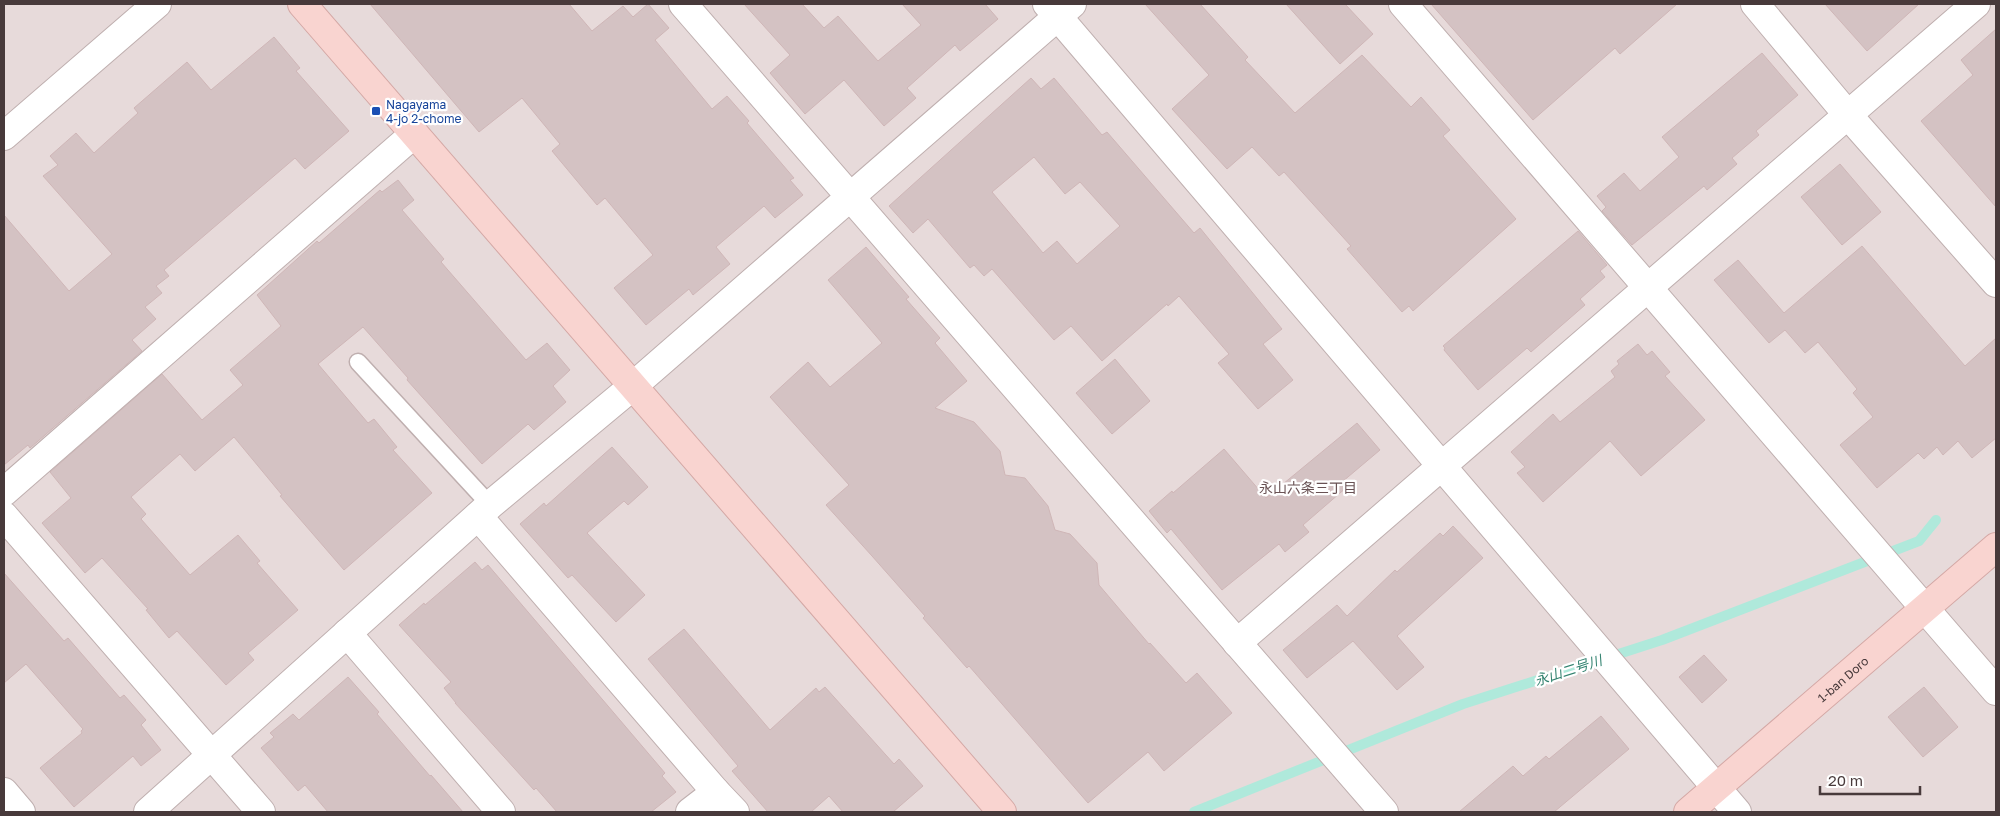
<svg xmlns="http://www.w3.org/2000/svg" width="2000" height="816" viewBox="0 0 2000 816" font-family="'Golos Text','Noto Sans JP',sans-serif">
	<rect width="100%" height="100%" fill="#f4eceb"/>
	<rect fill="#e7dada" x="4" y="4" width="1992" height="808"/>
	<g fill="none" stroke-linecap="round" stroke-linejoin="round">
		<polyline stroke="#afe9db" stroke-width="10" points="1194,812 1463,704 1662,640 1919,541 1936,520"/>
	</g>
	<g fill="#d4c2c3" stroke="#cfb6b7" fill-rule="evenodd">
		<polygon points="370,4 569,4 592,31 623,6 633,17 648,4 669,28 655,40 712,109 727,96 749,121 747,123 794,178 790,180 803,195 775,218 764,206 716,247 730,264 693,295 689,289 646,325 614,288 653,255 605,198 597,205 552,151 560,144 522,98 479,132"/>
		<polygon points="744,4 802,4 824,28 838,16 878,61 921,25 902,4 985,4 998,19 960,51 955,45 907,88 916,98 884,126 844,80 805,114 770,73 790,55"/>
		<polygon points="1145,4 1200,4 1248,57 1245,60 1295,113 1362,55 1411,107 1421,97 1450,130 1443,136 1516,219 1413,311 1409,306 1402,312 1347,249 1351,246 1284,172 1279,176 1252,147 1227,169 1172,109 1209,75"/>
		<polygon points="1286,4 1345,4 1373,34 1340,64"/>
		<polygon points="1431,4 1677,4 1620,54 1615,48 1533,120"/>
		<polygon points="1825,4 1919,4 1867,51"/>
		<polygon points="1996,29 1996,207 1921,121 1973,75 1961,60"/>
		<polygon points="274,37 300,68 296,71 349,131 305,169 295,158 164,270 169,276 156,286 162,293 145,307 156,319 132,340 142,351 30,448 28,445 4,465 4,215 69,291 112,254 43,176 58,165 50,156 76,133 94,153 138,113 134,108 187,62 211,90"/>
		<polygon points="1762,53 1798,95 1756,131 1759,135 1732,158 1737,164 1707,190 1704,186 1632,245 1602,211 1606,207 1597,196 1624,173 1640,191 1679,157 1662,137"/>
		<path d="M1031,78L1041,89L1054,78L1102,135L1107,132L1194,233L1200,228L1282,329L1263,344L1293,380L1258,409L1218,363L1229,354L1179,296L1168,306L1167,304L1102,361L1071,326L1054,340L992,269L984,276L974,265L970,268L928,219L913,233L889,206ZM1034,157L1065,194L1080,182L1120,226L1077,264L1057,241L1043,253L992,192Z"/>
		<polygon points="1840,164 1881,212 1842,245 1801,197"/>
		<polygon points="398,180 414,200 402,210 444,259 441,262 526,360 547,343 570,370 553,386 566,402 534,430 528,424 482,464 407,380 408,378 363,327 318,364 368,423 374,419 397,447 393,450 432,493 344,570 280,496 282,495 234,437 195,471 180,454 131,497 146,514 141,519 190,575 238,535 260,561 257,563 298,610 248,653 254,660 226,685 177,631 169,638 146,610 148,609 102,558 85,573 42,523 71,498 50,472 162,374 202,420 243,385 230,370 281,326 257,295 317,241 319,243 380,190 382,192"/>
		<polygon points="1578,231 1607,265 1600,271 1605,277 1580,299 1585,305 1531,352 1527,348 1478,390 1444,350 1445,348 1443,346"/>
		<polygon points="1862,246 1965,366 1996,338 1996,438 1972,458 1958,441 1943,455 1937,447 1924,459 1918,453 1877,488 1840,445 1873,417 1853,393 1857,389 1818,342 1805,353 1785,330 1769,343 1714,280 1738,260 1784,313"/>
		<polygon points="866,247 909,297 906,299 940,338 935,343 967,381 935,408 974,422 1000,451 1005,475 1025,478 1048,506 1055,530 1070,534 1097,563 1099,585 1149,644 1150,643 1186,683 1197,673 1232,713 1164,771 1148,752 1088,803 969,666 967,668 923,618 925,616 872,556 826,505 849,485 770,397 808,362 830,387 882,343 828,280"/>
		<polygon points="1638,344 1647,355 1652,351 1670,372 1665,376 1705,420 1641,476 1610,441 1543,502 1517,473 1525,467 1511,452 1553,414 1560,422 1615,377 1611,371 1619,364 1617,361"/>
		<polygon points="1115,359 1150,401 1112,434 1076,393"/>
		<polygon points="1357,423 1380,450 1342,482 1347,487 1303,525 1309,532 1285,552 1279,544 1222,590 1171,529 1167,533 1149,511 1172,491 1173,493 1224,449 1266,498"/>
		<polygon points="612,447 648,487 628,505 624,501 587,533 645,595 616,622 572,575 568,578 520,524 544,503 546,506"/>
		<polygon points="1453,526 1483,558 1397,636 1424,667 1397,690 1353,641 1307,678 1283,650 1337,605 1347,616 1395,570 1397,572 1440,533 1443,536"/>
		<polygon points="475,562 482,570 488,565 665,773 662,776 676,792 651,812 557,812 536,788 534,790 455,703 456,703 444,688 451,682 399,625 424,603 425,605"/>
		<polygon points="4,573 64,641 68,638 120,698 124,695 146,720 141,725 161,750 141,766 133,756 74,807 40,768 82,733 81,731 83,729 26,664 4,683"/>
		<polygon points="684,629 770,730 816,688 819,692 825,687 894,764 899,759 923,786 893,812 843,812 829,796 811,812 768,812 732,771 738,766 648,659"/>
		<polygon points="1704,655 1727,680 1702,703 1679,677"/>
		<polygon points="348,677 379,712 377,714 430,776 431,775 463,812 328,812 305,785 298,791 261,748 274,737 270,733 293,714 299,720"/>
		<polygon points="1924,687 1958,727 1923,757 1888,717"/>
		<polygon points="1601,716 1629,749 1554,812 1459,812 1513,766 1523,776 1546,756 1549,759"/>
	</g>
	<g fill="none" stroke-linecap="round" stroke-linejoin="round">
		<g stroke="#bfafaf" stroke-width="19">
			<polyline id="lane" points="358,362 490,505"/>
		</g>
		<g stroke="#bfafaf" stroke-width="30">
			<g id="street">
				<polyline points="683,4 1384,812"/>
				<polyline points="1047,4 1737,812"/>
				<polyline points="1403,4 1996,691"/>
				<polyline points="1755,4 1847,114 1996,283"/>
				<polyline points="4,136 157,4"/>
				<polyline points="4,492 414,134"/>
				<polyline points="4,516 261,812"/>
				<polyline points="478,516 716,792 735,812"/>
				<polyline points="347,633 501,812"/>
				<polyline points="1237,643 1976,4"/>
				<polyline points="4,792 21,812"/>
				<polyline points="148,812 490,505 633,386 1072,4"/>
				<polyline points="690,812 716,792"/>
			</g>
		</g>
		<g stroke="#d4a8a5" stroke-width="30">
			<g id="secondary">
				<polyline points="302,4 1002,812"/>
				<path id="s1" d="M1688,812L1996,547"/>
			</g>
		</g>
		<use href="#lane" stroke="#fff" stroke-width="16"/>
		<use href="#street" stroke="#fff" stroke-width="28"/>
		<use href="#secondary" stroke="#f9d4d0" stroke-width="28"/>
	</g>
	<rect fill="#1a4fb4" stroke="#fff" stroke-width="2" x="371" y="106" width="10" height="10" rx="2.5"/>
	<g text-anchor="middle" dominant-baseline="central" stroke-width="4.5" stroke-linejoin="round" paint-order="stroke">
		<g font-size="12" fill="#164399" stroke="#fff" text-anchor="start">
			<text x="386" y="104">Nagayama<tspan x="386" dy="14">4-jo 2-chome</tspan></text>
		</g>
		<g font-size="12" fill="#483a3b" stroke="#fff">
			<text stroke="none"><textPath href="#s1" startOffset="204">1-ban Doro</textPath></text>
		</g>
		<g font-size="14" fill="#695254" stroke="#fff">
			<text x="1308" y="487">永山六条三丁目</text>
		</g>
		<g font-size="14" font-style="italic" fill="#338370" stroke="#fff">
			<text transform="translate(1568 670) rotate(-18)">永山二号川</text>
		</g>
	</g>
	<rect width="2000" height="816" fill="none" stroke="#483a3b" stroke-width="10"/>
	<path d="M1820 786v8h100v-8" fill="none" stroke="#483a3b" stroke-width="2.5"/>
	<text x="1828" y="786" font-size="15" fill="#483a3b" stroke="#ffffff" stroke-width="4" paint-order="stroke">20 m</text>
</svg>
